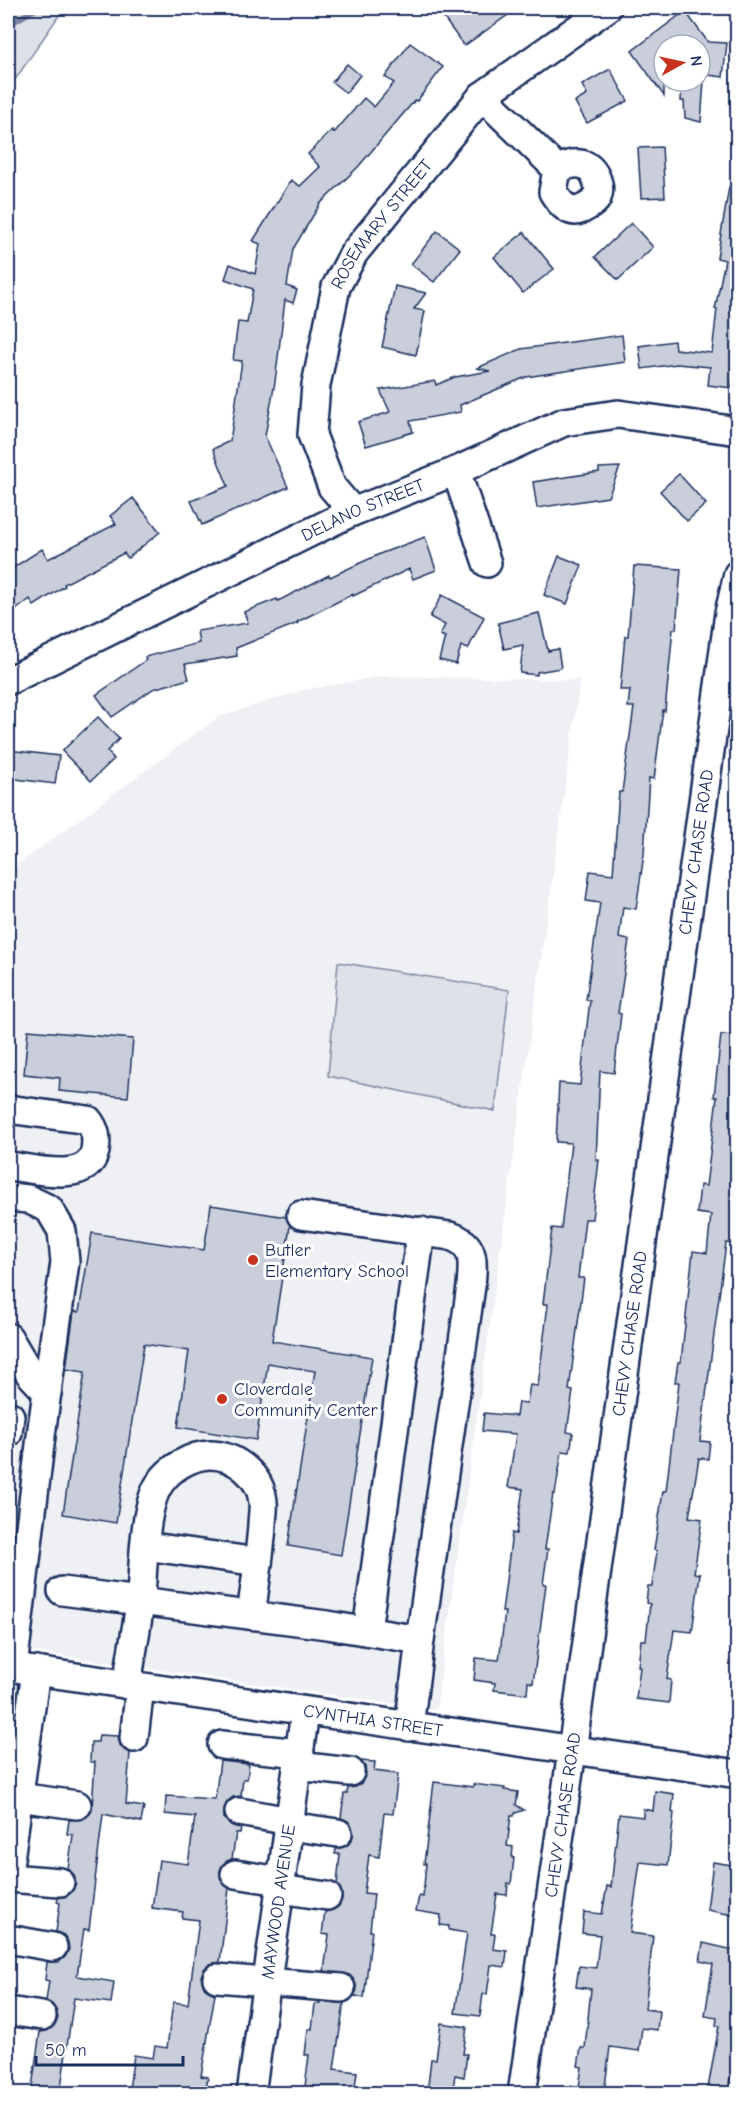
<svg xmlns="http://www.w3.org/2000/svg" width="745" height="2101" viewBox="0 0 745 2101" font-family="'Comic Neue',sans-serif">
	<rect width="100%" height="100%" fill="#fff"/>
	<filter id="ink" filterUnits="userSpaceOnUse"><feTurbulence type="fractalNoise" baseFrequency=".0167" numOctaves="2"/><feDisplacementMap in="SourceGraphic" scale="12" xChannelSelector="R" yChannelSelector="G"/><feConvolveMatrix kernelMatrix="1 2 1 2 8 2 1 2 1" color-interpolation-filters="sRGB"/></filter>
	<g filter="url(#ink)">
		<polygon fill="#eff0f4" points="382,676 580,680 436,1710 8,1648 8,872 218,717 304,690"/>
		<g fill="#dee1e7" stroke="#7c88a2" stroke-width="1.5">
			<polygon points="8,8 64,8 8,90"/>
			<polygon points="338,962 509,990 495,1111 328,1076"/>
		</g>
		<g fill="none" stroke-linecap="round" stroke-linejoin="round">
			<polyline stroke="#77839f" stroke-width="6" points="8,25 37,8"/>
		</g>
		<g fill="#caceda" stroke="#1b2f5e" stroke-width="1.5">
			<polygon points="457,8 518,8 464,46 443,17"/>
			<polygon points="685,11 708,42 727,43 723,77 700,74 700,45 664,45 664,96 632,51"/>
			<polygon points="410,43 443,67 417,101 415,100 358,167 320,204 293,249 287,286 297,290 293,303 285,300 275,382 265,436 288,487 202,525 191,501 228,486 213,449 230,441 242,361 233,360 238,322 247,323 253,289 225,279 230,264 255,274 260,244 253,241 291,180 300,186 320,167 308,154 332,130 334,133 364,98 374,107 394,83 385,77"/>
			<polygon points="347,64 360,75 346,93 332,82"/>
			<polygon points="610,69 628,101 587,123 575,102 587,95 582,85"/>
			<polygon points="682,81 704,81 701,122 685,118 684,101 681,101"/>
			<polygon points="662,147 665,197 641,198 638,148"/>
			<polygon points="729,187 738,188 738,343 732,388 708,385 710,367 677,364 642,369 639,346 674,341 675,349 712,353 717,309 715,309 725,260 717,258"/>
			<polygon points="631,223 653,247 618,280 595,257"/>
			<polygon points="437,231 460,249 434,282 411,264"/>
			<polygon points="524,232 554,269 523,293 494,257"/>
			<polygon points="395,286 426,293 414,309 425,311 416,355 382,347"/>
			<polygon points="622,335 625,362 526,377 460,405 461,412 410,421 413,432 366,446 358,422 390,412 380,390 435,381 436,385 455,377 490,371 477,368 521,349"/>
			<polygon points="620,467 608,497 537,508 533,482 599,472 599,468"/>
			<polygon points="679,474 706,504 687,521 660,491"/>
			<polygon points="133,498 160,532 128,558 124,553 64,584 65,586 34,606 30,599 8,616 8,571 42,549 48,559 116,524 110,516"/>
			<polygon points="425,537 436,570 413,579 409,569 353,596 353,594 297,622 298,623 236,648 237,656 185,664 189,679 153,689 112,717 96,695 146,660 145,657 199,643 197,631 248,623 244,612 277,599 278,601 329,575 330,577 382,553"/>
			<polygon points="559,556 582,565 567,604 544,595"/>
			<polygon points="634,566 681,569 676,629 673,629 665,711 663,710 654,779 649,778 644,854 636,909 623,907 619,938 629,940 618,1013 621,1014 614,1073 600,1071 596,1160 599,1160 592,1219 585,1219 578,1278 584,1278 569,1390 573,1391 567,1432 573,1433 570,1452 562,1451 555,1494 553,1494 545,1549 548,1549 543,1584 546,1584 533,1683 528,1682 527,1694 494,1690 495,1683 474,1680 476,1658 499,1660 505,1612 502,1612 512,1533 516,1534 523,1489 508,1487 516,1434 482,1431 484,1413 516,1416 518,1402 527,1403 530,1385 538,1386 548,1304 543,1304 552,1228 561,1229 571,1143 556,1142 559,1083 580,1085 590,1000 586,1000 600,903 586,901 590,871 613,874 619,792 622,792 634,707 628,707 630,690 620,690 625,636 628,636"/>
			<polygon points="442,595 484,617 468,649 461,646 456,664 439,660 445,637 440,635 445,625 430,617"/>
			<polygon points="539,613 548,651 558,649 561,668 537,672 537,675 520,673 523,645 504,649 498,623"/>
			<polygon points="98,717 119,739 107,751 114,759 91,781 62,751"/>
			<polygon points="8,750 59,756 55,784 8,778"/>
			<polygon points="28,1030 133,1039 128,1097 59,1091 60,1078 24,1074"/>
			<polygon points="721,1035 738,1036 738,1244 726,1243 700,1441 710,1442 708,1459 699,1458 689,1517 702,1519 694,1573 700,1574 692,1632 674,1630 667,1679 671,1680 669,1703 636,1699 640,1667 638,1667 641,1640 646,1640 650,1604 646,1603 648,1586 652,1586 657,1551 654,1550 663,1491 666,1491 679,1382 675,1382 678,1362 681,1362 693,1251 707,1253 711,1215 697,1213 700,1185 706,1186 717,1097 714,1097"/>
			<polygon points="211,1205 286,1217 290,1226 272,1341 372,1357 341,1555 288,1546 315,1371 268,1363 256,1440 178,1427 189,1351 144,1344 116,1523 63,1514 85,1372 66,1369 74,1311 79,1312 92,1233 204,1250"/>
			<polygon points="99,1735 118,1736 120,1745 124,1750 130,1753 126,1804 144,1807 141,1822 103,1814 89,1930 84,1929 77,1976 114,1982 111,2003 74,1998 60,2094 31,2094 40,2032 47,2031 54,2026 58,2018 56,2010 52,2004 46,2001 49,1981 45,1980 47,1962 59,1962 65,1957 69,1949 68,1942 64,1935 56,1932 60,1903 57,1902 58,1898 67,1896 73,1890 76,1884 74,1875 68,1869 73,1835 67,1834 69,1820 83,1819 90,1814 92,1808 95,1762 90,1762 91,1742 98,1742"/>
			<polygon points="220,1761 249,1764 247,1779 243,1779 241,1796 233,1797 227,1802 224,1809 224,1818 229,1824 241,1828 240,1833 236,1833 232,1859 223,1864 220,1871 221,1880 229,1888 220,1962 210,1964 204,1969 201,1976 203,1985 208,1991 215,1994 201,2076 208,2077 205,2094 162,2094 129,2089 134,2055 153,2058 155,2046 167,2048 173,2002 188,2004 199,1920 182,1918 183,1912 152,1908 159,1860 188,1864 195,1817 165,1814 166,1796 215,1799"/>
			<polygon points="360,1761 375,1762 374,1771 398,1774 393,1814 384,1813 379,1857 369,1855 364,1893 374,1894 370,1931 372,1931 364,1998 354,1996 357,1990 355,1982 349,1975 324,1971 329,1935 322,1934 325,1912 333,1910 339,1906 342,1899 341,1890 337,1884 340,1854 335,1854 336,1849 344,1847 351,1842 353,1836 352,1827 348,1821 341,1818 344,1794 347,1794 348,1788 356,1787 362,1782 366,1774 365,1766"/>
			<polygon points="434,1782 473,1787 473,1784 505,1788 504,1790 518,1792 516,1805 524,1810 515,1813 514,1816 511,1816 507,1846 513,1847 512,1858 514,1858 511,1884 508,1883 507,1895 497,1894 491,1934 495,1934 493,1949 507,1951 505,1967 491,1965 487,1994 483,1994 480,2016 455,2013 467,1933 449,1930 449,1926 440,1925 441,1915 416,1911 419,1896 423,1897 426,1864 424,1864"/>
			<polygon points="655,1791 674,1794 672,1812 674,1813 668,1865 640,1862 630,1933 653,1936 645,2009 659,2011 657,2030 642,2028 639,2051 610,2047 604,2094 578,2094 582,2067 578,2066 581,2048 585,2048 591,1989 576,1987 579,1966 596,1968 600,1935 582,1933 584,1912 602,1914 607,1886 611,1887 619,1814 643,1817 643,1809 653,1811"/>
			<polygon points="713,1862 738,1866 738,1916 707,1910"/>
			<polygon points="703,1943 738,1951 738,2061 735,2078 730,2077 728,2094 707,2094 719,2026 716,2026 717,2018 705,2016 713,1964 700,1961"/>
			<polygon points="320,2002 344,2003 334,2069 357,2072 354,2094 304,2094 309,2055 305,2055 308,2029 312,2029 315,2004 320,2004"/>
			<polygon points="441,2023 467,2027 463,2054 467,2054 464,2077 455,2075 452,2094 427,2094 431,2059 436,2059"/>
		</g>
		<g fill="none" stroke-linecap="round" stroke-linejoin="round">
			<g stroke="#1b2f5e" stroke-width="32">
				<g id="minor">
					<path d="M482,96L557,169C565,166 572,163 580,164C594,165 602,186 597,198C595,202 590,205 586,207C571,217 561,205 553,192L557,169"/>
					<polyline points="456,471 487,563"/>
					<path id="s1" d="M350,513L349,507L332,487L312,435L316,385L336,287L354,253L482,96L607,8"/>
					<path id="s2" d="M8,681L350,513L456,471L564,422L618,414L738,431"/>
					<path d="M8,1109L88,1120C96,1130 97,1138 95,1151C88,1185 32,1168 8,1166"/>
					<polyline points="8,1197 28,1199 49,1209 62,1231 65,1262 42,1428 13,1668"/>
					<path d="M301,1215L450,1236C476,1244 473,1262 471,1286L420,1640"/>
					<polyline points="8,1337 30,1374 47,1392"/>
					<polyline points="8,1433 10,1416"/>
					<polyline points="145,1546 258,1562"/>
					<polyline points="62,1591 327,1625 420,1640 409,1727"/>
					<polyline points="367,1631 421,1231"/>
					<path id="s3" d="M8,1667L738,1774"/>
					<path d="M127,1685C131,1658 136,1631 140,1604C144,1573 142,1509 160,1483C170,1468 192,1455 210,1455C235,1455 261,1476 263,1502C264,1509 262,1517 262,1525C260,1555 255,1585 251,1615"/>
					<polyline points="134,1738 140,1687"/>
					<polyline points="222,1745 300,1753"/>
					<polyline points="298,1766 350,1772"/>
					<polyline points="18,1797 77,1805"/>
					<polyline points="239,1812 290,1821"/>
					<polyline points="289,1826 338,1833"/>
					<polyline points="8,1874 36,1671"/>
					<polyline points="235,1874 281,1881"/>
					<polyline points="8,1878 60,1882"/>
					<polyline points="280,1889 327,1896"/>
					<polyline points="8,1939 53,1947"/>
					<polyline points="217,1978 341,1988"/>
					<polyline points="8,2011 42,2016"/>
					<path id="s4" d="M251,2094L305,1712"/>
					<path id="s5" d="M522,2094L572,1751L729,613L738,574"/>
				</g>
			</g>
			<use href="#minor" stroke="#fff" stroke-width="27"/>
		</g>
	</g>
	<g fill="#c8321e" stroke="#fff" stroke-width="2">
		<circle cx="253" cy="1260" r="6"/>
		<circle cx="222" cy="1399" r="6"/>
	</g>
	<g text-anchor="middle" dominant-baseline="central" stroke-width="6" stroke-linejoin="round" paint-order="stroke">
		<g font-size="18" fill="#1b2f5e" stroke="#fff">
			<text stroke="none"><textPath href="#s1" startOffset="316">ROSEMARY STREET</textPath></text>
			<text stroke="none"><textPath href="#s2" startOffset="394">DELANO STREET</textPath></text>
			<text stroke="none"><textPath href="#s5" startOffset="1254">CHEVY CHASE ROAD</textPath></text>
			<text stroke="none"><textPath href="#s5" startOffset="768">CHEVY CHASE ROAD</textPath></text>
			<text stroke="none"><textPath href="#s3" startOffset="369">CYNTHIA STREET</textPath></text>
			<text stroke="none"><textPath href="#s5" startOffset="282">CHEVY CHASE ROAD</textPath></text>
			<text stroke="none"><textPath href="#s4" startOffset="194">MAYWOOD AVENUE</textPath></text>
		</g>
		<g font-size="18" fill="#1b2f5e" stroke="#fff" text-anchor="start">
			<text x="265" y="1250">Butler<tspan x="265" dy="21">Elementary School</tspan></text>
			<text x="234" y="1389">Cloverdale<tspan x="234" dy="21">Community Center</tspan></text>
		</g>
	</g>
	<rect width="745" height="2101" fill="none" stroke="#fff" stroke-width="30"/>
	<rect x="15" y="15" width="715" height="2071" fill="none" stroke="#1b2f5e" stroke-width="2" filter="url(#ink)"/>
	<g transform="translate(682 63) rotate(82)"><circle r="28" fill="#ffffff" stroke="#a4acbf" stroke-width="1.5"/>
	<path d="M0-4.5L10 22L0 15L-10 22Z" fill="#c8321e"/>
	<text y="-9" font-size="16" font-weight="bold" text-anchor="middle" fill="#1b2f5e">N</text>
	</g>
	<path d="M36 2056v9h147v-9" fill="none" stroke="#1b2f5e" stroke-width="3"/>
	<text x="45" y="2056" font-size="18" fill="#1b2f5e" stroke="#ffffff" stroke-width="4.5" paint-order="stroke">50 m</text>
</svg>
